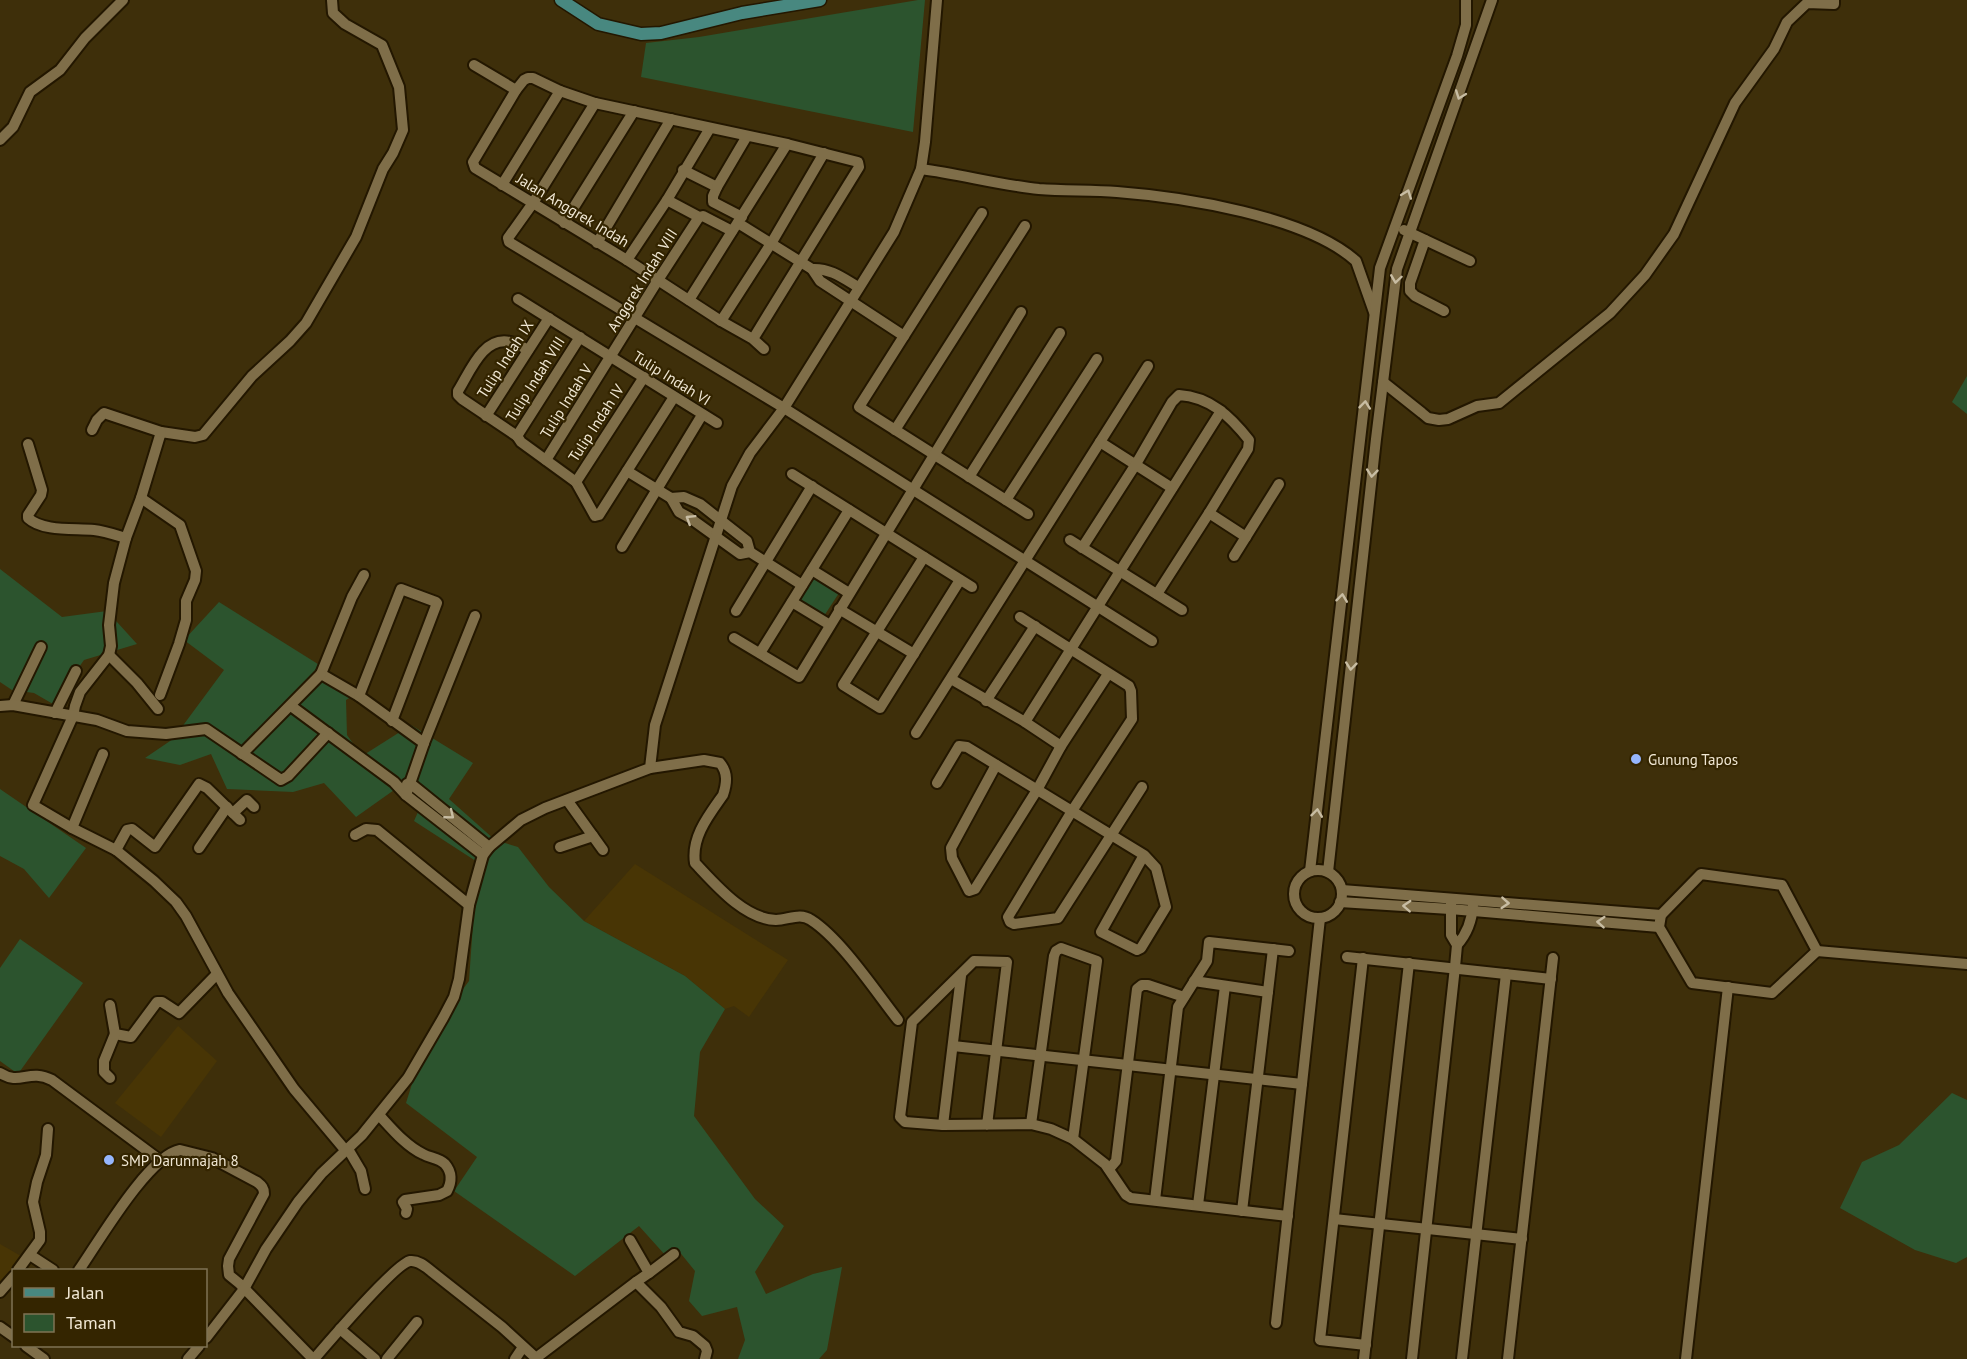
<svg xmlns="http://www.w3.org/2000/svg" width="1967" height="1359" viewBox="0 0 1967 1359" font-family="'PT Sans',sans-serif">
	<rect width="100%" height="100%" fill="#3e2f0a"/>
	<g fill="#483505">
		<polygon points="635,864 788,960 749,1017 734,1006 725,1009 685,976 584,921"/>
		<polygon points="178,1026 217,1061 161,1137 115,1103"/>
		<polygon points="0,1244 33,1263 26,1270 14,1270 13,1285 0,1300"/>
	</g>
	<g fill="#2c542e">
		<polygon points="918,0 925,0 913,132 641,77 646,43 699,37"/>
		<polygon points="1967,376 1967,414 1952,402"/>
		<polygon points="0,569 62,617 107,611 137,644 84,660 53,704 34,693 12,690 0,682"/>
		<polygon points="813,578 839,593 824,616 799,601"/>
		<polygon points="219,602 361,691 346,700 347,735 362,756 411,725 473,763 449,799 495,840 518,847 549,887 584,921 685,976 725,1009 700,1052 694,1116 755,1199 784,1226 755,1272 766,1294 813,1274 842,1267 827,1350 819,1359 738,1359 745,1340 737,1307 702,1316 689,1301 695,1271 678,1250 666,1256 639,1226 575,1276 454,1191 477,1157 406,1103 426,1039 469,981 475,894 485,867 414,821 426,794 411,778 356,817 324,783 293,792 227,789 211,754 180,765 145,758 173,739 224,670 184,640"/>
		<polygon points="0,789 86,848 49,898 24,869 0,856"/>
		<polygon points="20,939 83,983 18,1074 0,1061 0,968"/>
		<polygon points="1952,1093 1967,1100 1967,1257 1956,1263 1915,1250 1840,1208 1862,1162 1899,1145"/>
	</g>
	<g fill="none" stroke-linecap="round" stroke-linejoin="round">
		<g stroke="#231700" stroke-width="14">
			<g id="minor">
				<polyline points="332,0 333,13 345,24 382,45 399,87 403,130 393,153 383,169 356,237 306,323 290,341 252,376 203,435 195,437 161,432 141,498 126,538 114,583 109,625 111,646 109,655 80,692 75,706 73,716 33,805 72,828 116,850 154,881 176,902 186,916 228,993 294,1089 346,1151"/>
				<polyline points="474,65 516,90"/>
				<polyline points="595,103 533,203 508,238 509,242 784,408 1152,641"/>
				<polyline points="0,140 13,127 30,92 60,70 85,38 123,0"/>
				<path d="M921,169C960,174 999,185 1039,189C1065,191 1091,190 1117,192C1183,197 1306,216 1356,261L1374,312"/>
				<polyline points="683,170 717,187 713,196 713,202 742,217"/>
				<polyline points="502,185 560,91"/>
				<polyline points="717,187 747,136"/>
				<polyline points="667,200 699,217 703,216 732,231"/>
				<polyline points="982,213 859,407 1028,514"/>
				<polyline points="564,223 634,111"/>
				<polyline points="738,223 812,269 820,281 904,336"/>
				<polyline points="1404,230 1470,261"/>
				<polyline points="1425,240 1410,283 1410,291 1415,296 1444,311"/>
				<polyline points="597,243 671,119"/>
				<polyline points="627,260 667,200 710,128"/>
				<path d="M812,269C830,268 843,278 858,287"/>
				<polyline points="518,299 717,423"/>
				<polyline points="689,300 787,144"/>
				<polyline points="721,321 772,242 824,153"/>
				<polyline points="753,339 859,167 858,162 787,144 595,103 560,91 533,78 528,78 524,80 516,90 473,162 475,168 627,260 721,321 753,339 764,349"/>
				<polyline points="644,377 576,482 595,516 599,515 674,397"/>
				<polyline points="1383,382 1422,413 1428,418 1439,420 1448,419 1477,406 1499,403 1610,313 1645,275 1674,234 1735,103 1774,49 1787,22 1807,3 1834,4 1834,0"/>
				<polyline points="486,416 549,318"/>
				<polyline points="92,430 97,420 104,413 161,432"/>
				<polyline points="895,430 1025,226"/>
				<path d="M517,436L462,399L458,395V391C470,372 483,336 510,342C516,343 523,347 528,350"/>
				<polyline points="1100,442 1172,488"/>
				<path d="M28,444L42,490L41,495L28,515V518C43,532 75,528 94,530C104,531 116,535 126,538"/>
				<polyline points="546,460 658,280 699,217"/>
				<polyline points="627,471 671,498 684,497 700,504 747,541 750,552"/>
				<polyline points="792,474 972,587"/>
				<polyline points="969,477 1060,333"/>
				<polyline points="576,482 521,442 517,436 580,337"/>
				<polyline points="141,498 180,525 196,571 195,580 186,601 186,620 179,644 160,695"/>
				<polyline points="671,498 679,512 690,518 740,554 750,552 802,585"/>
				<polyline points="1006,500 1097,359"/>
				<polyline points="1209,513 1246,537"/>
				<polyline points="1070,540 1182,610"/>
				<polyline points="622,547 702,415"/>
				<path d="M1082,548L1136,464L1172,402L1179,395C1210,397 1230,416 1249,440L1248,449L1209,513L1157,594"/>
				<polyline points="1234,556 1279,484"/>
				<polyline points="924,557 843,685 880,708 960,580"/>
				<polyline points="812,570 849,593"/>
				<polyline points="364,575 352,597 321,674 359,696 424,743"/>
				<polyline points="792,602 830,625"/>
				<polyline points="839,609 914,654"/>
				<polyline points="736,611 812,486"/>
				<polyline points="1020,617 1129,686 1131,691 1132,719 1072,811 1008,917 1010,922 1014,924 1058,918 1142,787"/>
				<polyline points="734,638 799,677 1021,312"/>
				<polyline points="760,653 849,510"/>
				<polyline points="109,655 137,683 158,709"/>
				<polyline points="951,679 1025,722 1061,746"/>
				<polyline points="359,696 401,589 436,602 437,603 392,721"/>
				<polyline points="986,701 1035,626"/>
				<polyline points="13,705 41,647"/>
				<polyline points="0,706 13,705 97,720 127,731 166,734 206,729 281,780 288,776 328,733"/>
				<polyline points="291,706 394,782 406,795 483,855"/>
				<polyline points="55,713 76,671"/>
				<polyline points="1025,722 1221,411"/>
				<polyline points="916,733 1148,366"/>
				<polyline points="242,754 321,674"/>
				<polyline points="996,765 951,848 952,858 969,891 975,889 1037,790 1061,746 1108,674"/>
				<path d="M650,768L704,760L720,763C728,773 727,783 723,795C709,815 691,837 695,863C715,884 744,919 776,920C788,920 800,912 811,920C841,939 876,992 898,1020"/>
				<polyline points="937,783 959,746 967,747 1144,855 1156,868 1166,907 1141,948 1137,950 1101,932 1144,855"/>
				<polyline points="407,784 411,784 489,847"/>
				<polyline points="406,795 424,743 475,616"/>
				<polyline points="567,800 603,850"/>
				<polyline points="233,813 247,800 254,807"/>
				<polyline points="72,828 103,754"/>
				<polyline points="355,835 366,829 377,830 469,905"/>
				<polyline points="560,847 593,836"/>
				<polyline points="199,848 227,807"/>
				<polyline points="116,850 127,830 132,829 155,847 199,784 207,788 240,820"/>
				<circle cx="1318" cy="894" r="24"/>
				<polyline points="1310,871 1380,268 1457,56 1466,25 1466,0"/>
				<polyline points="1328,872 1376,439 1397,269 1492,0"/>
				<polygon points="1701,874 1782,885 1817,951 1772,993 1692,983 1659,927 1661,915"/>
				<polyline points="1342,890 1661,915"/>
				<polyline points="1340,902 1450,909 1659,927"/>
				<path d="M1457,945C1466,935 1472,920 1473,905"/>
				<polyline points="1817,951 1967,964"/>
				<polyline points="1347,957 1551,979"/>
				<polyline points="1363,958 1320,1340 1366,1345"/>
				<polyline points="1194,981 1268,992"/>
				<polyline points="110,1005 115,1034 131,1037 157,1002 162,1002 179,1013 217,974"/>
				<polyline points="953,1046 1302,1084"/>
				<path d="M0,1073C20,1086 29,1068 52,1080L161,1161"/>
				<polyline points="110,1078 104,1072 104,1061 115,1034"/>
				<path d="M379,1115C392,1129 406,1146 423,1154C430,1158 439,1158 445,1164C452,1172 452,1182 447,1191L439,1195L405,1200L403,1202L407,1209L406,1213"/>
				<polyline points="1031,1124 1054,956 1056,951 1061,948 1097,961 1073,1139"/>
				<polyline points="943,1125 961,976"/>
				<polyline points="987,1125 1007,962 974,961 912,1022 900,1117 905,1122 943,1125 1031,1124 1051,1129 1073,1139 1105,1164 1126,1195 1131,1198 1288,1216"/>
				<polyline points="348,1149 361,1171 365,1189"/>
				<polyline points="1109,1169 1116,1161 1137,989 1142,985 1148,985 1184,997"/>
				<polyline points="1155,1200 1178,1007 1207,961 1209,942 1289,951"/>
				<polyline points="1198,1205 1225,986"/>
				<polyline points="1242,1211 1273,949"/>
				<polyline points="1334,1219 1522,1239"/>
				<polyline points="630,1240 649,1273 636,1282"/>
				<polyline points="30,1255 53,1270"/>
				<polyline points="18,1270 40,1240 40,1232 33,1202 37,1182 46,1155 48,1129"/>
				<path d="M79,1270C98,1243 148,1156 180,1150L212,1158L257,1182C262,1186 264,1188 264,1194L229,1259L228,1266L229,1275L240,1284L313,1359"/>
				<polyline points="649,1273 674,1254"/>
				<polyline points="0,1292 14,1276"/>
				<polyline points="1276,1323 1320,918"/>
				<polyline points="0,1327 14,1337"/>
				<polyline points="340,1329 375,1359"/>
				<polyline points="206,1338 244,1289 266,1249 298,1202 322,1173 362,1135 408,1078 443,1018 454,997 459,979 469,905 483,855 489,847 521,820 545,808 650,768 655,725 732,486 750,453 784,408 894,232 921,169 925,142 937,0"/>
				<polyline points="26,1346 44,1359"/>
				<polyline points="536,1358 636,1282 661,1307 679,1332 693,1336 705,1346 707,1351 705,1359"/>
				<polyline points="188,1359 199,1346"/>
				<path d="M314,1359C327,1344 396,1263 410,1261C418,1260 425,1266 431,1271L502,1327L537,1359"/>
				<polyline points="387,1359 417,1322"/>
				<polyline points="515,1359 523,1347"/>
				<polyline points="1364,1359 1409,963"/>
				<polyline points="1412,1359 1455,967 1457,945 1451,935 1451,899"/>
				<polyline points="1462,1359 1506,974"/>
				<polyline points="1508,1359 1553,958"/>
				<polyline points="1686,1359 1728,987"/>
			</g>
		</g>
		<g stroke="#231700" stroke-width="15">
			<polyline id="major" points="561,0 598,24 641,34 661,33 742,13 820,0"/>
		</g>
		<use href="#minor" stroke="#7f6e49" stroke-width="10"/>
		<use href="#major" stroke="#488880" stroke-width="12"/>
	</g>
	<defs><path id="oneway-chevron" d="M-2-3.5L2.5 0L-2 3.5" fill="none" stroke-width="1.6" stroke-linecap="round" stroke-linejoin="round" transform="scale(1.5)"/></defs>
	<g stroke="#c8bda3">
		<use href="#oneway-chevron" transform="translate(1460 95) rotate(110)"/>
		<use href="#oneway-chevron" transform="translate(1407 194) rotate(-70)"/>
		<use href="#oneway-chevron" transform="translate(1396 279) rotate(98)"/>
		<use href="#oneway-chevron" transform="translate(1365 405) rotate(-84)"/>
		<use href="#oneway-chevron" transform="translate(1372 473) rotate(96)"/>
		<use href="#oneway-chevron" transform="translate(690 519) rotate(-148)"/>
		<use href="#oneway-chevron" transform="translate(1342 598) rotate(-83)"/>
		<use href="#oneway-chevron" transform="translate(1351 666) rotate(96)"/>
		<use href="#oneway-chevron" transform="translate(1317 813) rotate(-83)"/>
		<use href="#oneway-chevron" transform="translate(450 815) rotate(39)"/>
		<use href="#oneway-chevron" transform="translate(1505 903) rotate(4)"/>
		<use href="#oneway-chevron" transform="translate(1407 906) rotate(-177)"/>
		<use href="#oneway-chevron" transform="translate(1601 922) rotate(-176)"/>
	</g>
	<g fill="#96b6fd" stroke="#342500" stroke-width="2">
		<circle cx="1636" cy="759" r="6"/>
		<circle cx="109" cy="1160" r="6"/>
	</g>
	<g text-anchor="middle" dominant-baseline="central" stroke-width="4.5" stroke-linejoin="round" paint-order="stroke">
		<g font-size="15" fill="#f0e7d3" stroke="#342500">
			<text transform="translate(573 210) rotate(31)">Jalan Anggrek Indah</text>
			<text transform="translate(642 280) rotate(-58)">Anggrek Indah VIII</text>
			<text transform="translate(505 359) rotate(-57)">Tulip Indah IX</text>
			<text transform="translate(672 378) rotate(32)">Tulip Indah VI</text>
			<text transform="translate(535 379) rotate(-58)">Tulip Indah VIII</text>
			<text transform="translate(566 401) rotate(-58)">Tulip Indah V</text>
			<text transform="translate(596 423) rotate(-57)">Tulip Indah IV</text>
		</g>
		<g font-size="15" fill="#f0e7d3" stroke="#342500" text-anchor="start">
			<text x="1648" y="759">Gunung Tapos</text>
			<text x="121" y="1160">SMP Darunnajah 8</text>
		</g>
	</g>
	<rect x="12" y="1269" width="195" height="78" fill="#342500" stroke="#7f7354" stroke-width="1.5"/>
	<rect x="24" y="1288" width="30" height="9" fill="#488880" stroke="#7f7354" stroke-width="1.5"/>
	<text x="66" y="1299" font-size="18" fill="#f0e7d3">Jalan</text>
	<rect x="24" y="1314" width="30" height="18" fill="#2c542e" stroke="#7f7354" stroke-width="1.5"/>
	<text x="66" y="1329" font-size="18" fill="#f0e7d3">Taman</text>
</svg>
